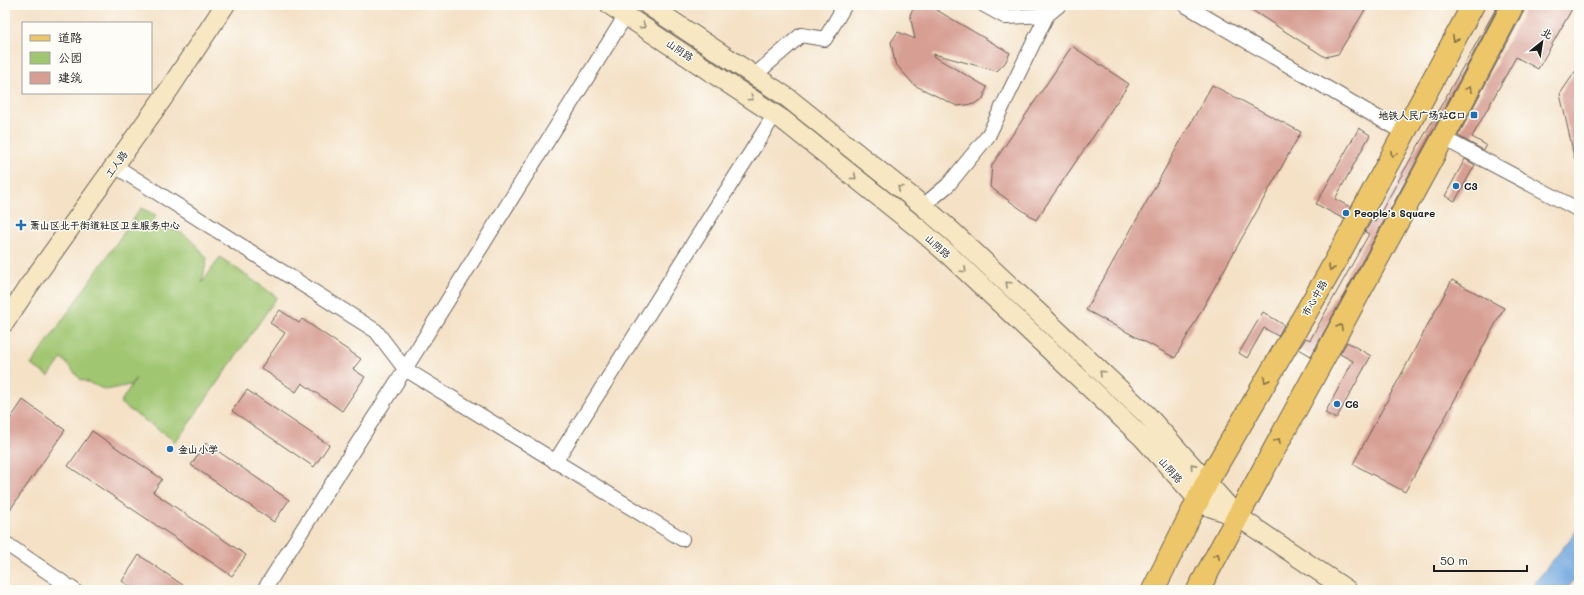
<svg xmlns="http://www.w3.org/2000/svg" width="1584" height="595" viewBox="0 0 1584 595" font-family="Mali,'LXGW WenKai TC',sans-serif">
	<rect width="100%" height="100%" fill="#fdfcf7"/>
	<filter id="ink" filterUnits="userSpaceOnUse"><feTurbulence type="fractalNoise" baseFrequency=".025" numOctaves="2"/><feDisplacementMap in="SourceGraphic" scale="8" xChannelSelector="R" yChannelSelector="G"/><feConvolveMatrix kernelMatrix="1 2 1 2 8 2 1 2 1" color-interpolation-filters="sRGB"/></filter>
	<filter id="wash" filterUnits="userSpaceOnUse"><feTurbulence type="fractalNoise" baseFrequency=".012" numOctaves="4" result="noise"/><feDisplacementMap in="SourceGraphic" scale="16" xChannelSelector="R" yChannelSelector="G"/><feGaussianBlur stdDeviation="0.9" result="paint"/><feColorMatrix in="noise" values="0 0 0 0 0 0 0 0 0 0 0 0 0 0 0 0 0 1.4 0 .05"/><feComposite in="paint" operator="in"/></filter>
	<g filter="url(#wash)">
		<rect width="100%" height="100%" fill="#f4e1c6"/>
		<path fill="#a0c671" stroke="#5e7146" d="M141,208L156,215L152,225C182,230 188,234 207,258L202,283L220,257L277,297L176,442L120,403L136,378L130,385L106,390L80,379L62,358L49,376L31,365Z"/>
		<polygon fill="#71a7df" stroke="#46627e" points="1579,528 1579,574 1566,590 1529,590"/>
		<g id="blocks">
			<g fill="#d79e93">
				<polygon points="915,5 928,5 1010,53 1005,63 997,71 934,54 933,56 987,87 983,99 974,104 957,106 914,85 895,63 891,42 898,32 915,39 910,15"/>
				<polygon points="1244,5 1368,5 1338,54 1325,57"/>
				<polygon points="1498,5 1499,5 1432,132 1311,356 1299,349 1306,338 1310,340 1369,234 1365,232 1372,220 1375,222"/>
				<polygon points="1525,5 1565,5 1572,9 1538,69 1516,57 1472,137 1486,145 1483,150 1458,136 1524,11"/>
				<polygon points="1072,46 1129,84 1036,220 990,187 992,165"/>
				<polygon points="1579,66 1579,159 1575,160 1560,94"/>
				<polygon points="1212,85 1301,132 1175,358 1086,310"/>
				<polygon points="1359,128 1370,135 1335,199 1350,207 1344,219 1316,204"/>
				<polygon points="1465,159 1475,165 1455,201 1445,196"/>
				<polygon points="1452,280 1504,308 1405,492 1353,464"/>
				<polygon points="280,310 299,323 302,319 361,359 353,369 365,377 342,411 302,383 296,392 261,368 285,333 270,323"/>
				<polygon points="1263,312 1284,325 1278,336 1264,328 1247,358 1239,353"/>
				<polygon points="1347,342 1371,356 1336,419 1325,413 1353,361 1340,354"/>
				<polygon points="247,390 329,445 314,467 232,411"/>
				<polygon points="23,400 65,430 5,517 5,427"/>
				<polygon points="92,431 162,479 153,492 246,555 232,576 68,466"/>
				<polygon points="206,443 289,500 274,522 191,465"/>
				<polygon points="139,555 190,590 135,590 122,581"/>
			</g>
		</g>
	</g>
	<g filter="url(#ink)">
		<use href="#blocks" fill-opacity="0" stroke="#686158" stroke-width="1"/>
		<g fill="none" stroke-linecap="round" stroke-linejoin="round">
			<g stroke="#686158" stroke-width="16">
				<g id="minor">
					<polyline points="984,5 1006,17 1047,15 1059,5"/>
					<polyline points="1185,5 1404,133"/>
					<polyline points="755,75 801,35 825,39 845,5"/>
					<polyline points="1443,138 1579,210"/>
					<polyline points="115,166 376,331 405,369 682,539"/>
					<polyline points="923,206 948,185 988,136 1047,15"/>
					<polyline points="555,462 775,114"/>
					<polyline points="5,543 74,590"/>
					<polyline points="264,590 405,369 626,15"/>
				</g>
			</g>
			<g stroke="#686158" stroke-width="21">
				<g id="secondary">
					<polyline points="610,5 783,120 918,228 950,256 1142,437 1202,504 1237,516 1347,590"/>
					<polyline points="648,5 788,98 923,206 955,234 1147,415 1236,515"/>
					<polyline points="5,322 28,287 168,91 225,5"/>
				</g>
			</g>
			<g stroke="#686158" stroke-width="24">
				<g id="primary">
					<polyline points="1153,590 1207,482 1329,273 1473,5"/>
					<polyline points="1198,590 1443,138 1513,5"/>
				</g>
			</g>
			<use href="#minor" stroke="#fff" stroke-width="14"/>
			<use href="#secondary" stroke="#f7e8c3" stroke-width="19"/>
			<use href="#primary" stroke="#ecc669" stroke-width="22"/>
		</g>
		<defs><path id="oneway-chevron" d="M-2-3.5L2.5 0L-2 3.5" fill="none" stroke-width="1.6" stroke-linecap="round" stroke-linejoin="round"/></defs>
		<g stroke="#948c78">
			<use href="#oneway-chevron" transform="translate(643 26) rotate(34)"/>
			<use href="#oneway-chevron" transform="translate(751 98) rotate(34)"/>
			<use href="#oneway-chevron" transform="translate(854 177) rotate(39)"/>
			<use href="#oneway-chevron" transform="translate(900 188) rotate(-141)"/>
			<use href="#oneway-chevron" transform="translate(964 270) rotate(43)"/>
			<use href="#oneway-chevron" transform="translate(1008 284) rotate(-137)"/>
			<use href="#oneway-chevron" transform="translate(1102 373) rotate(-137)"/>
			<use href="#oneway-chevron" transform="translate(1193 466) rotate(-132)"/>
		</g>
		<g stroke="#847142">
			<use href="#oneway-chevron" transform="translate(1455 39) rotate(118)"/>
			<use href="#oneway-chevron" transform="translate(1469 89) rotate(-62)"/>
			<use href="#oneway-chevron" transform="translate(1393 154) rotate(118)"/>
			<use href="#oneway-chevron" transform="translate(1331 268) rotate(119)"/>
			<use href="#oneway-chevron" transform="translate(1340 327) rotate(-61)"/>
			<use href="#oneway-chevron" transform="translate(1266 380) rotate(120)"/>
			<use href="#oneway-chevron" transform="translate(1278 441) rotate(-61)"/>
			<use href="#oneway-chevron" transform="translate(1217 556) rotate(-62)"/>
		</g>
	</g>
	<g fill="#1f6fb2" stroke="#fdfcf7" stroke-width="1.5">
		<rect x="1470" y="111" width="8" height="8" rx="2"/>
		<circle cx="1456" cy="186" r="4"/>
		<circle cx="1346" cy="213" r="4"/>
		<path d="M19 219h4v4h4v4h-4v4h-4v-4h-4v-4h4z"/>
		<circle cx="1337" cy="404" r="4"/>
		<circle cx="170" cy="449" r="4"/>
	</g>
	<g text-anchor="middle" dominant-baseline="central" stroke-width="3" stroke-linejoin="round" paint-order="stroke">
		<g font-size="10" fill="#1c1c1c" stroke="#fdfcf7">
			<text transform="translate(680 50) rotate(34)">山阴路</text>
			<text transform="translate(116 164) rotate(-54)">工人路</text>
			<text transform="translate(938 246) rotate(42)">山阴路</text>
			<text transform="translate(1314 298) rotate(-60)">市心中路</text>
			<text transform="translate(1171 470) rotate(48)">山阴路</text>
		</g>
		<g font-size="10" font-weight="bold" fill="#1c1c1c" stroke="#fdfcf7" text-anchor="start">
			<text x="1466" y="115" text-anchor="end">地铁人民广场站C口</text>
			<text x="1464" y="186">C3</text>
			<text x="1354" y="213">People’s Square</text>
			<text x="30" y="225">萧山区北干街道社区卫生服务中心</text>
			<text x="1345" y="404">C6</text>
			<text x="178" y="449">金山小学</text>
		</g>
	</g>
	<rect width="1584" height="595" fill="none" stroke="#fdfcf7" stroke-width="20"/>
	<rect x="22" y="22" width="130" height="72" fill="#fdfcf7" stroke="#a3a29f"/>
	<rect x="30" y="35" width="20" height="6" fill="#ecc669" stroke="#a3a29f"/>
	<text x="58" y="42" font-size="12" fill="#1c1c1c">道路</text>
	<rect x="30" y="52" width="20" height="12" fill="#a0c671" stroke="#a3a29f"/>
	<text x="58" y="62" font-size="12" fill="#1c1c1c">公园</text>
	<rect x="30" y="72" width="20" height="12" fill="#d79e93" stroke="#a3a29f"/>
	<text x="58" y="82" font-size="12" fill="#1c1c1c">建筑</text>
	<g transform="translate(1542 42) rotate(30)" stroke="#fdfcf7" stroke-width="3" paint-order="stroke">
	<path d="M0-3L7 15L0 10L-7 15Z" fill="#1c1c1c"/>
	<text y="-6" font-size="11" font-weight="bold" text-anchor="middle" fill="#1c1c1c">北</text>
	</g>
	<path d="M1434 565v6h93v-6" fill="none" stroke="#1c1c1c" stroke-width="2"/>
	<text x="1440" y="565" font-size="12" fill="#1c1c1c" stroke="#fdfcf7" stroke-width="3" paint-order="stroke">50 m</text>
</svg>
